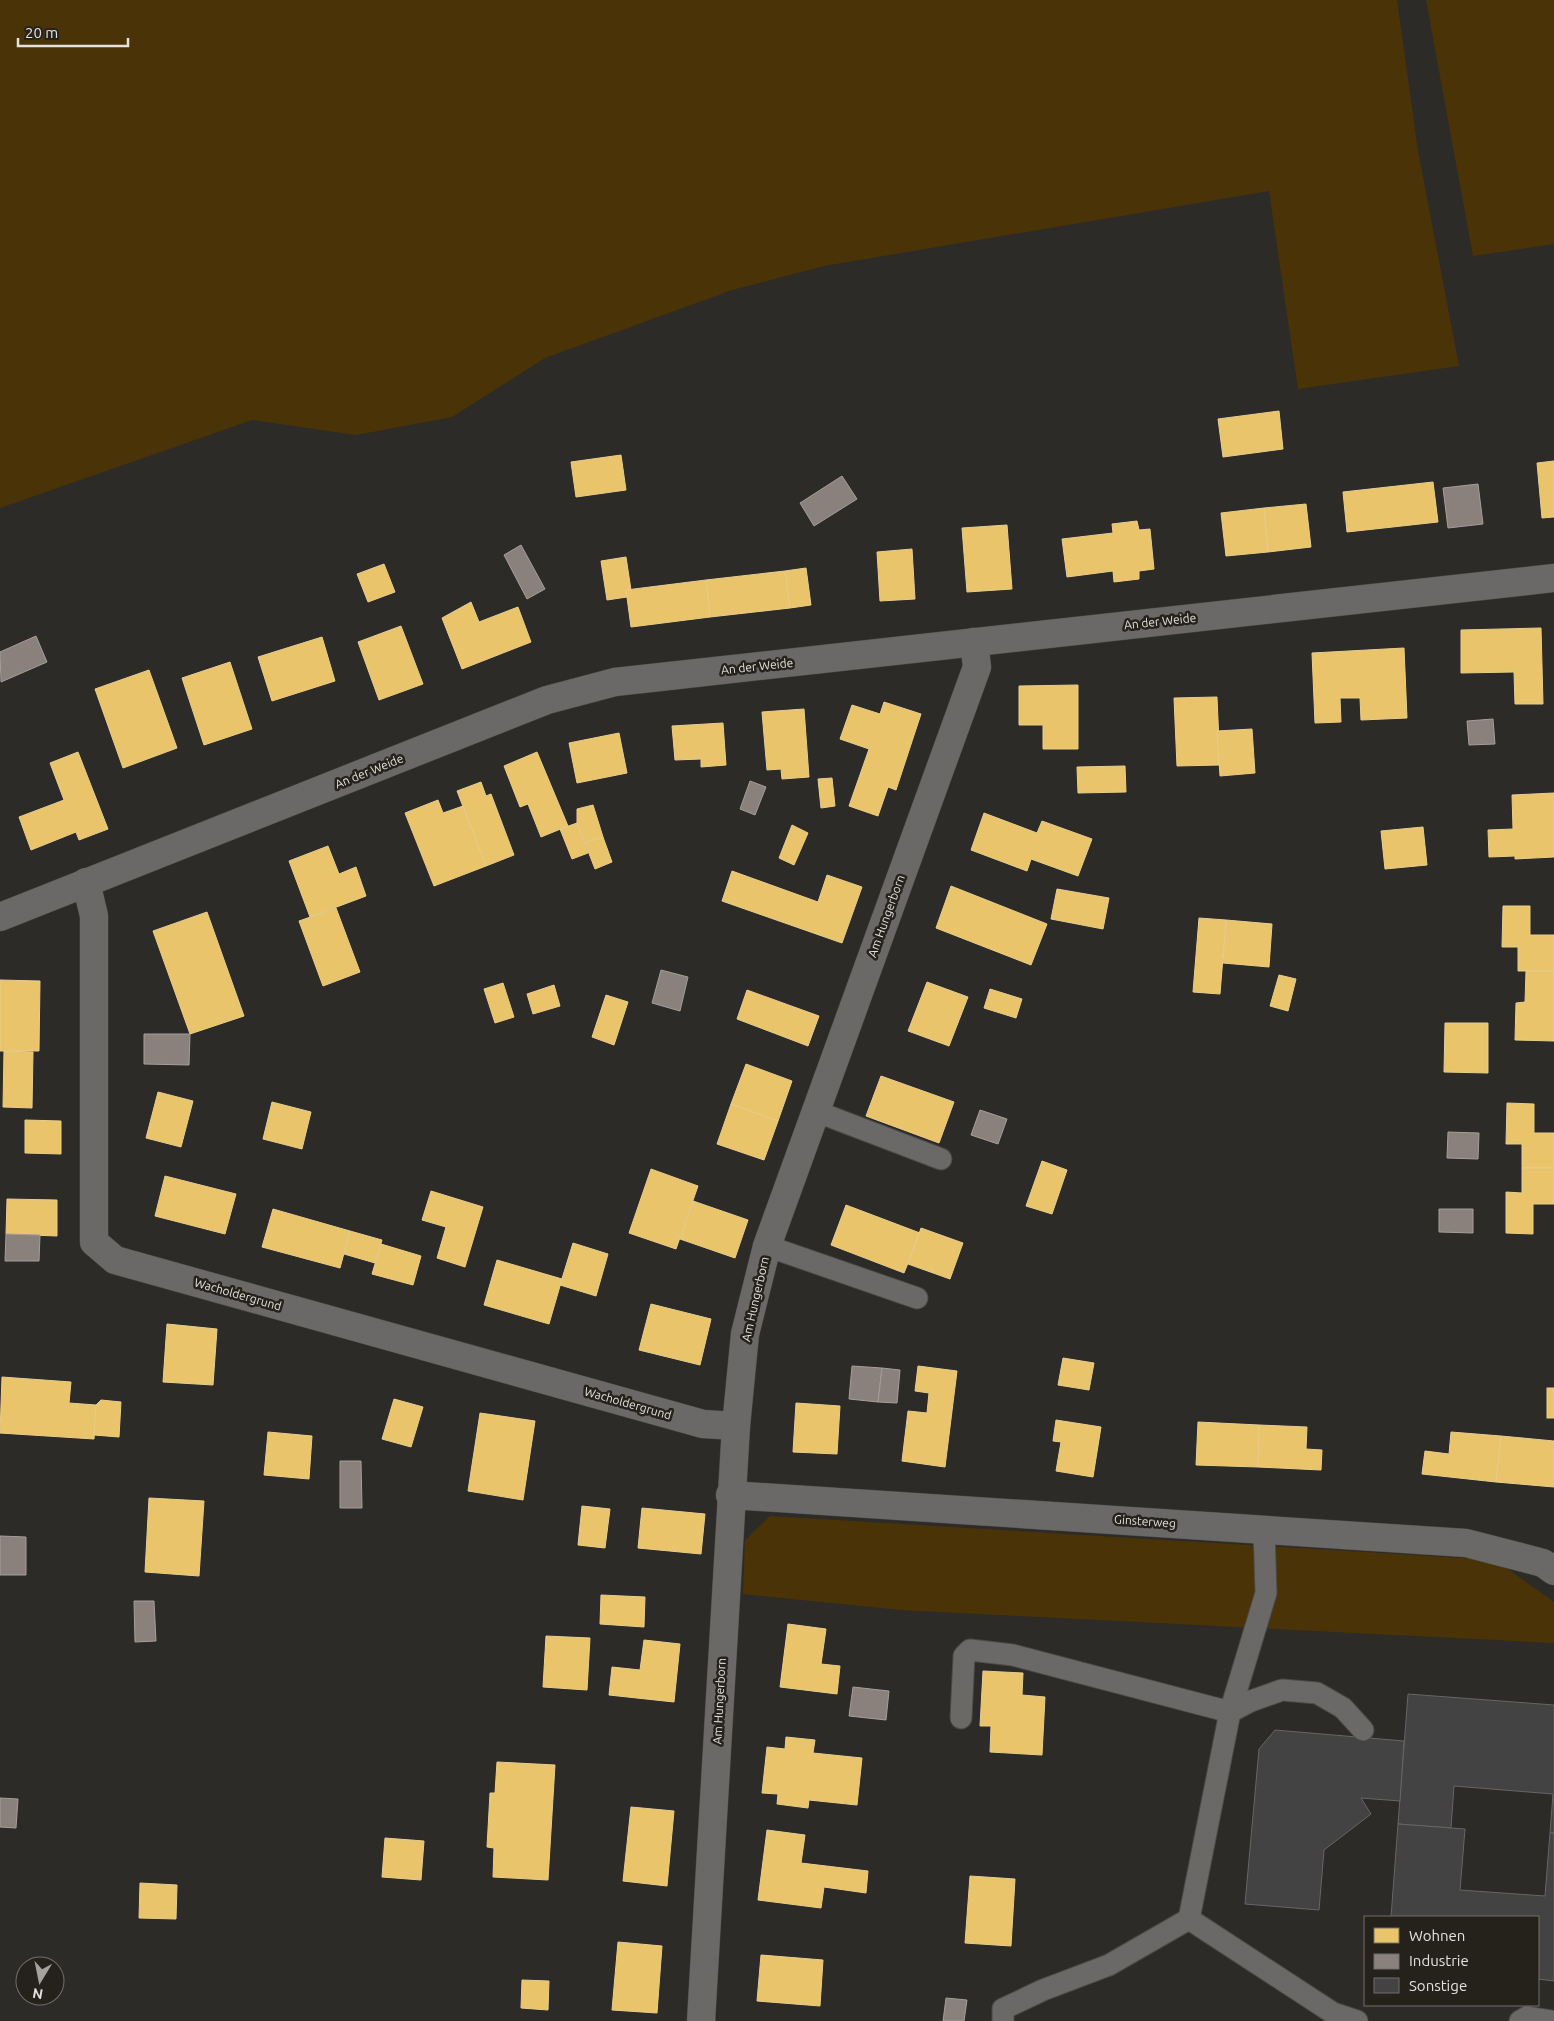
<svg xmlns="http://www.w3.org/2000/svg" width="1554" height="2021" viewBox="0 0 1554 2021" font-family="Ubuntu,sans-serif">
	<rect width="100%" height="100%" fill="#2d2b28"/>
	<g fill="#4a3407">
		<polygon points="0,0 1397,0 1418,151 1459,366 1298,389 1269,191 824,266 732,290 545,358 452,417 356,435 252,420 0,508"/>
		<polygon points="1426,0 1554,0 1554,244 1473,256"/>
		<polygon points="770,1516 1495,1560 1554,1602 1554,1643 901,1610 743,1594 745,1540"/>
	</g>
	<g fill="#e9c46a" stroke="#e8cd8d">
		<polygon points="1279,411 1283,449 1223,457 1218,419"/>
		<polygon points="621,455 626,490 576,497 571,462"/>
		<polygon points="1554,461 1554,517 1542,518 1537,463"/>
		<polygon points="1433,482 1438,522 1347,532 1343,492"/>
		<polygon points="1306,504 1311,547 1268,552 1264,508"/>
		<polygon points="1264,508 1268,552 1226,556 1221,513"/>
		<polygon points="1137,521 1139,530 1150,529 1154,569 1139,571 1139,579 1114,582 1113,571 1067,577 1062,539 1113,533 1112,524"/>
		<polygon points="1007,525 1012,589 967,592 962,528"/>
		<polygon points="912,549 915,599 880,601 877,552"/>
		<polygon points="626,557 631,590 626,590 627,597 607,600 601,561"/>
		<polygon points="384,564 395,592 368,602 357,574"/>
		<polygon points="806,568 811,605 790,608 785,571"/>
		<polygon points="785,571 790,608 710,617 706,580"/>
		<polygon points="706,580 710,617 631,627 626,590"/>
		<polygon points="471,602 479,622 518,607 531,642 462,669 442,618"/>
		<polygon points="401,626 423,684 379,700 358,642"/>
		<polygon points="1541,628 1543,704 1515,704 1514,672 1461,673 1461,630"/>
		<polygon points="322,637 335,681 272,701 258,657"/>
		<polygon points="1404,648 1407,718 1361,720 1360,698 1340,698 1341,722 1315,723 1312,653"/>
		<polygon points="230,662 252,729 204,745 182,678"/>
		<polygon points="149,670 177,748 123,768 95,689"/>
		<polygon points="1078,685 1078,749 1043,749 1043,725 1019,725 1019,686"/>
		<polygon points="1217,697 1220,765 1177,766 1174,698"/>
		<polygon points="884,702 921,714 896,790 888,787 878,816 849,806 869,749 840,739 852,705 880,714"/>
		<polygon points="804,709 809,777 782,779 781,769 767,770 762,712"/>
		<polygon points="723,723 726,765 701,767 701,759 675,760 672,726"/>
		<polygon points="1252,729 1255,773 1220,776 1217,731"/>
		<polygon points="619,733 627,773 577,783 569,743"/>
		<polygon points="78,752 108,829 79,840 76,832 31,850 19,817 64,800 50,763"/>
		<polygon points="537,752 568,826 541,837 528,804 520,807 504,766"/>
		<polygon points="1125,766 1126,792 1078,793 1077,767"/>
		<polygon points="832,778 835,806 821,808 818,779"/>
		<polygon points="481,782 486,796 491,794 514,855 486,866 457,791"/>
		<polygon points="1554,793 1554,857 1515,859 1515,856 1489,857 1488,830 1513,829 1512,795"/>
		<polygon points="438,800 443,813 463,806 486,866 434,886 405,813"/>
		<polygon points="593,805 603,837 585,843 577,823 577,809"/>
		<polygon points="984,813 1037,833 1042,821 1092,839 1078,876 1031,859 1027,871 971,850"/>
		<polygon points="577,823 588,853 572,859 560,829"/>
		<polygon points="792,825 808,833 794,865 779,858"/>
		<polygon points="1423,827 1427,865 1385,869 1381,831"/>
		<polygon points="603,837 612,862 595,869 585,843"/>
		<polygon points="328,846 339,874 356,867 366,896 310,917 289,861"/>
		<polygon points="732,871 818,902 827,875 862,887 842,943 722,901"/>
		<polygon points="951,886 1047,924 1031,965 936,928"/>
		<polygon points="1057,889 1109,898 1103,929 1051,919"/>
		<polygon points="1503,906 1530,906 1530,935 1554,935 1554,971 1518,971 1518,947 1502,947"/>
		<polygon points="336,908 360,972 323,986 299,921"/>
		<polygon points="207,912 244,1016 190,1034 153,931"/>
		<polygon points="1199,918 1226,920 1220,994 1193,992"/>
		<polygon points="1226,920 1272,924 1269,967 1223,963"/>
		<polygon points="1526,971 1554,971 1554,1041 1515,1040 1516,1003 1525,1002"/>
		<polygon points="1279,975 1296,979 1288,1011 1270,1006"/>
		<polygon points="0,980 40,981 39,1051 0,1051"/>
		<polygon points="927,982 968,997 949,1046 908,1031"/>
		<polygon points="503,983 514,1017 495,1023 484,989"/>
		<polygon points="554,985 560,1006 533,1014 527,994"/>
		<polygon points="990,989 1022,999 1016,1018 984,1008"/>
		<polygon points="747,990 819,1016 808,1046 737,1019"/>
		<polygon points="606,995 628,1002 614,1045 592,1037"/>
		<polygon points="1445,1023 1488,1023 1488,1073 1444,1072"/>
		<polygon points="4,1051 33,1052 32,1108 3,1107"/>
		<polygon points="746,1064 792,1081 778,1121 731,1104"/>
		<polygon points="881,1076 954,1102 939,1143 866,1116"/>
		<polygon points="158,1092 193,1101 181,1147 146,1138"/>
		<polygon points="272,1102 311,1112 302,1149 263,1139"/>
		<polygon points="1507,1103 1534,1104 1534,1133 1554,1133 1554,1168 1522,1168 1522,1144 1506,1144"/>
		<polygon points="731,1104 778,1121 764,1160 717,1144"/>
		<polygon points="25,1120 61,1121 61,1154 25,1153"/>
		<polygon points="1042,1161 1067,1170 1052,1214 1026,1206"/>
		<polygon points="1522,1168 1554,1168 1554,1204 1533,1204 1533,1234 1506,1233 1506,1192 1522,1193"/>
		<polygon points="651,1169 698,1186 676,1249 629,1233"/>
		<polygon points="165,1176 236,1194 225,1234 155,1216"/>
		<polygon points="431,1191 483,1207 465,1267 437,1258 446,1227 422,1220"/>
		<polygon points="7,1199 57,1200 57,1236 6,1234"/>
		<polygon points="693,1201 748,1220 735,1258 680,1239"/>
		<polygon points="846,1205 920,1233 904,1273 831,1245"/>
		<polygon points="273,1209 350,1231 340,1268 262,1247"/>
		<polygon points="921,1228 963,1243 950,1279 908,1264"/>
		<polygon points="350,1231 382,1240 375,1263 344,1254"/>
		<polygon points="573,1243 608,1254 596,1296 560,1285"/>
		<polygon points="381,1244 421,1256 413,1285 372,1274"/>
		<polygon points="497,1260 562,1279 549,1324 484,1305"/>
		<polygon points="651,1304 711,1319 700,1365 639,1350"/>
		<polygon points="167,1324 217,1329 213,1385 163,1382"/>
		<polygon points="1063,1358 1094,1363 1089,1390 1058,1385"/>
		<polygon points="918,1366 957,1371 945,1467 902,1461 908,1411 927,1413 929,1393 915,1391"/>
		<polygon points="2,1377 71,1382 69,1403 96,1405 94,1439 0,1433"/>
		<rect x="1547" y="1388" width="7" height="30"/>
		<polygon points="394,1399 423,1407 411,1447 382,1439"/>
		<polygon points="101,1400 121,1402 119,1437 94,1435 96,1405"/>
		<polygon points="796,1403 840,1406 837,1454 793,1452"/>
		<polygon points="480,1413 535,1421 523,1500 468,1491"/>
		<polygon points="1056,1420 1101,1427 1093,1477 1056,1471 1061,1442 1053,1441"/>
		<polygon points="1198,1422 1259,1425 1258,1467 1196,1465"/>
		<polygon points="1259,1425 1307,1427 1306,1449 1322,1450 1321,1470 1258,1467"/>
		<polygon points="268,1432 312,1436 309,1479 264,1475"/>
		<polygon points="1451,1432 1501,1436 1496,1482 1422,1474 1425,1451 1449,1454"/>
		<polygon points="1501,1436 1554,1441 1554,1487 1496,1482"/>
		<polygon points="149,1498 204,1501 199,1576 145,1572"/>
		<polygon points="582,1506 610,1509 605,1548 578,1545"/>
		<polygon points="642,1508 705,1514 701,1554 638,1548"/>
		<polygon points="601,1595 645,1597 644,1627 600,1624"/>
		<polygon points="788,1624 826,1629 821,1664 840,1666 837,1694 780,1687"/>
		<polygon points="546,1636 590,1638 587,1690 543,1687"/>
		<polygon points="644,1640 680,1644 674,1702 609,1695 612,1667 640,1670"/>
		<polygon points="983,1671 1023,1673 1022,1695 1045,1697 1042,1755 990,1752 991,1726 980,1726"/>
		<polygon points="786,1737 815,1740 813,1753 862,1758 857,1805 809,1800 808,1808 777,1804 778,1794 762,1793 767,1747 785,1749"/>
		<polygon points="497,1762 555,1765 548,1880 493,1877 494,1848 487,1847 490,1793 495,1793"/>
		<polygon points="631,1807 674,1811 667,1886 623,1881"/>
		<polygon points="767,1830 805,1835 801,1863 868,1871 866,1893 824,1887 821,1908 758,1900"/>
		<polygon points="385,1838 424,1841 421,1880 382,1877"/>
		<polygon points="970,1876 1015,1879 1011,1946 965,1943"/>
		<polygon points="140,1883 177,1885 176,1919 139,1918"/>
		<polygon points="618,1942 662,1946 657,2013 612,2010"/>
		<polygon points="761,1955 823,1960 820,2006 757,2001"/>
		<polygon points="522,1980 549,1981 548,2010 521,2008"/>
	</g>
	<g fill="#8a817c" stroke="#a59e99">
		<polygon points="842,476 857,499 814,526 800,503"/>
		<polygon points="1478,484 1483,524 1448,528 1443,488"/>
		<polygon points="521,545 545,589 527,599 504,555"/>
		<polygon points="36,636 47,662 1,682 0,652"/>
		<polygon points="1493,719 1495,744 1469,745 1467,721"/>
		<polygon points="750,781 766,787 755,815 740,809"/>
		<polygon points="661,970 688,977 680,1011 652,1003"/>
		<polygon points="144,1034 190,1034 189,1065 144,1064"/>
		<polygon points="980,1110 1007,1119 998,1144 971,1135"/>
		<polygon points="1448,1132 1479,1133 1478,1159 1447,1158"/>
		<polygon points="1439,1209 1473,1209 1473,1233 1439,1232"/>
		<polygon points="6,1234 40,1235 39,1261 5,1261"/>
		<polygon points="852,1366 882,1368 878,1402 849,1399"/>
		<polygon points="882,1368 900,1370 897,1403 878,1402"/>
		<polygon points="340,1461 361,1461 362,1508 340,1508"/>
		<polygon points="0,1536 26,1537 26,1575 0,1575"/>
		<polygon points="134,1601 154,1601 156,1641 135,1642"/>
		<polygon points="853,1687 889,1691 886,1720 849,1716"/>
		<polygon points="0,1798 18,1799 16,1828 0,1827"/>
		<polygon points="946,1998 967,2000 964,2021 943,2021"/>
	</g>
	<g fill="#444343" stroke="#676566">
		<polygon points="1408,1694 1554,1705 1554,1833 1550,1833 1553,1794 1454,1786 1451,1828 1398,1824"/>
		<polygon points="1275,1730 1404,1741 1400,1801 1361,1798 1371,1814 1324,1850 1319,1910 1245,1904 1259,1749"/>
		<polygon points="1398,1824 1465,1829 1460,1890 1545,1896 1550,1833 1554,1833 1554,1981 1538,1979 1538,1917 1391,1917"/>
	</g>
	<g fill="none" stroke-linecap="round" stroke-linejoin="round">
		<g stroke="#4a4947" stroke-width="23">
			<g id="service">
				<polyline points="815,1111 941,1159"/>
				<polyline points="767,1246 917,1298"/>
				<polyline points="961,1718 964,1656 970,1650 1013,1655 1230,1712 1251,1701 1282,1690 1317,1693 1343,1708 1363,1730"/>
				<polyline points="1189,1919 1333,2013 1357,2021"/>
				<polyline points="1003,2021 1003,2009 1043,1990 1109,1965 1189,1919 1230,1712 1266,1593 1264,1529"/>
				<polyline points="1520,2021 1527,2017 1552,2021"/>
			</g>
		</g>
		<g stroke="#4a4947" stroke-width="29">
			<g id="minor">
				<polyline points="86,882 94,916 94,1242 115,1260 703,1424 736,1426"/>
				<polyline points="0,917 547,700 615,682 1554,578"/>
				<polyline points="730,1495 1466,1543 1543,1563 1554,1571"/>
				<polyline points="701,2021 736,1426 745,1334 767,1246 977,667 974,642"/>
			</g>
		</g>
		<use href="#service" stroke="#6b6967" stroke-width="21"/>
		<use href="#minor" stroke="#6b6967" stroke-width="28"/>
	</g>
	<g text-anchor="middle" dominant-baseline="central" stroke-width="5" stroke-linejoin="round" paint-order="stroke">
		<g font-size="12" fill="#e4e2de" stroke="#25221c">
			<text transform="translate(1160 621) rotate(-6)">An der Weide</text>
			<text transform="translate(757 666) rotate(-6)">An der Weide</text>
			<text transform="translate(369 771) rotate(-22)">An der Weide</text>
			<text transform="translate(886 916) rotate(-70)">Am Hungerborn</text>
			<text transform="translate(238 1294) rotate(16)">Wacholdergrund</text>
			<text transform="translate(755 1299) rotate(-77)">Am Hungerborn</text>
			<text transform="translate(628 1403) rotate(16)">Wacholdergrund</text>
			<text transform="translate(1145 1521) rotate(4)">Ginsterweg</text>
			<text transform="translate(719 1701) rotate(-87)">Am Hungerborn</text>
		</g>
	</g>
	<rect x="1364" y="1916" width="175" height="90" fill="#25221c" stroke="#716f6a"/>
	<rect x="1374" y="1928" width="25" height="15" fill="#e9c46a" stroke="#716f6a"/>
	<text x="1409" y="1941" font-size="15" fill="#e4e2de">Wohnen</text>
	<rect x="1374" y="1954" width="25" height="15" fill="#8a817c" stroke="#716f6a"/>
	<text x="1409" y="1966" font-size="15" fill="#e4e2de">Industrie</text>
	<rect x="1374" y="1978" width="25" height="15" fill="#444343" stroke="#716f6a"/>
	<text x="1409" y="1991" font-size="15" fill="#e4e2de">Sonstige</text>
	<g transform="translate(40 1981) rotate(190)"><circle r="24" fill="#25221c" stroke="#716f6a"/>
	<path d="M0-4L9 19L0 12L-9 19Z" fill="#a4a29e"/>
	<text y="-8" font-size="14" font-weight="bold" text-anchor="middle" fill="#e4e2de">N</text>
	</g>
	<path d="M18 38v8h110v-8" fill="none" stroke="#e4e2de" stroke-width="2.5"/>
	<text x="25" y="38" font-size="15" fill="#e4e2de" stroke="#25221c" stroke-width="4" paint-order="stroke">20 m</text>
</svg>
